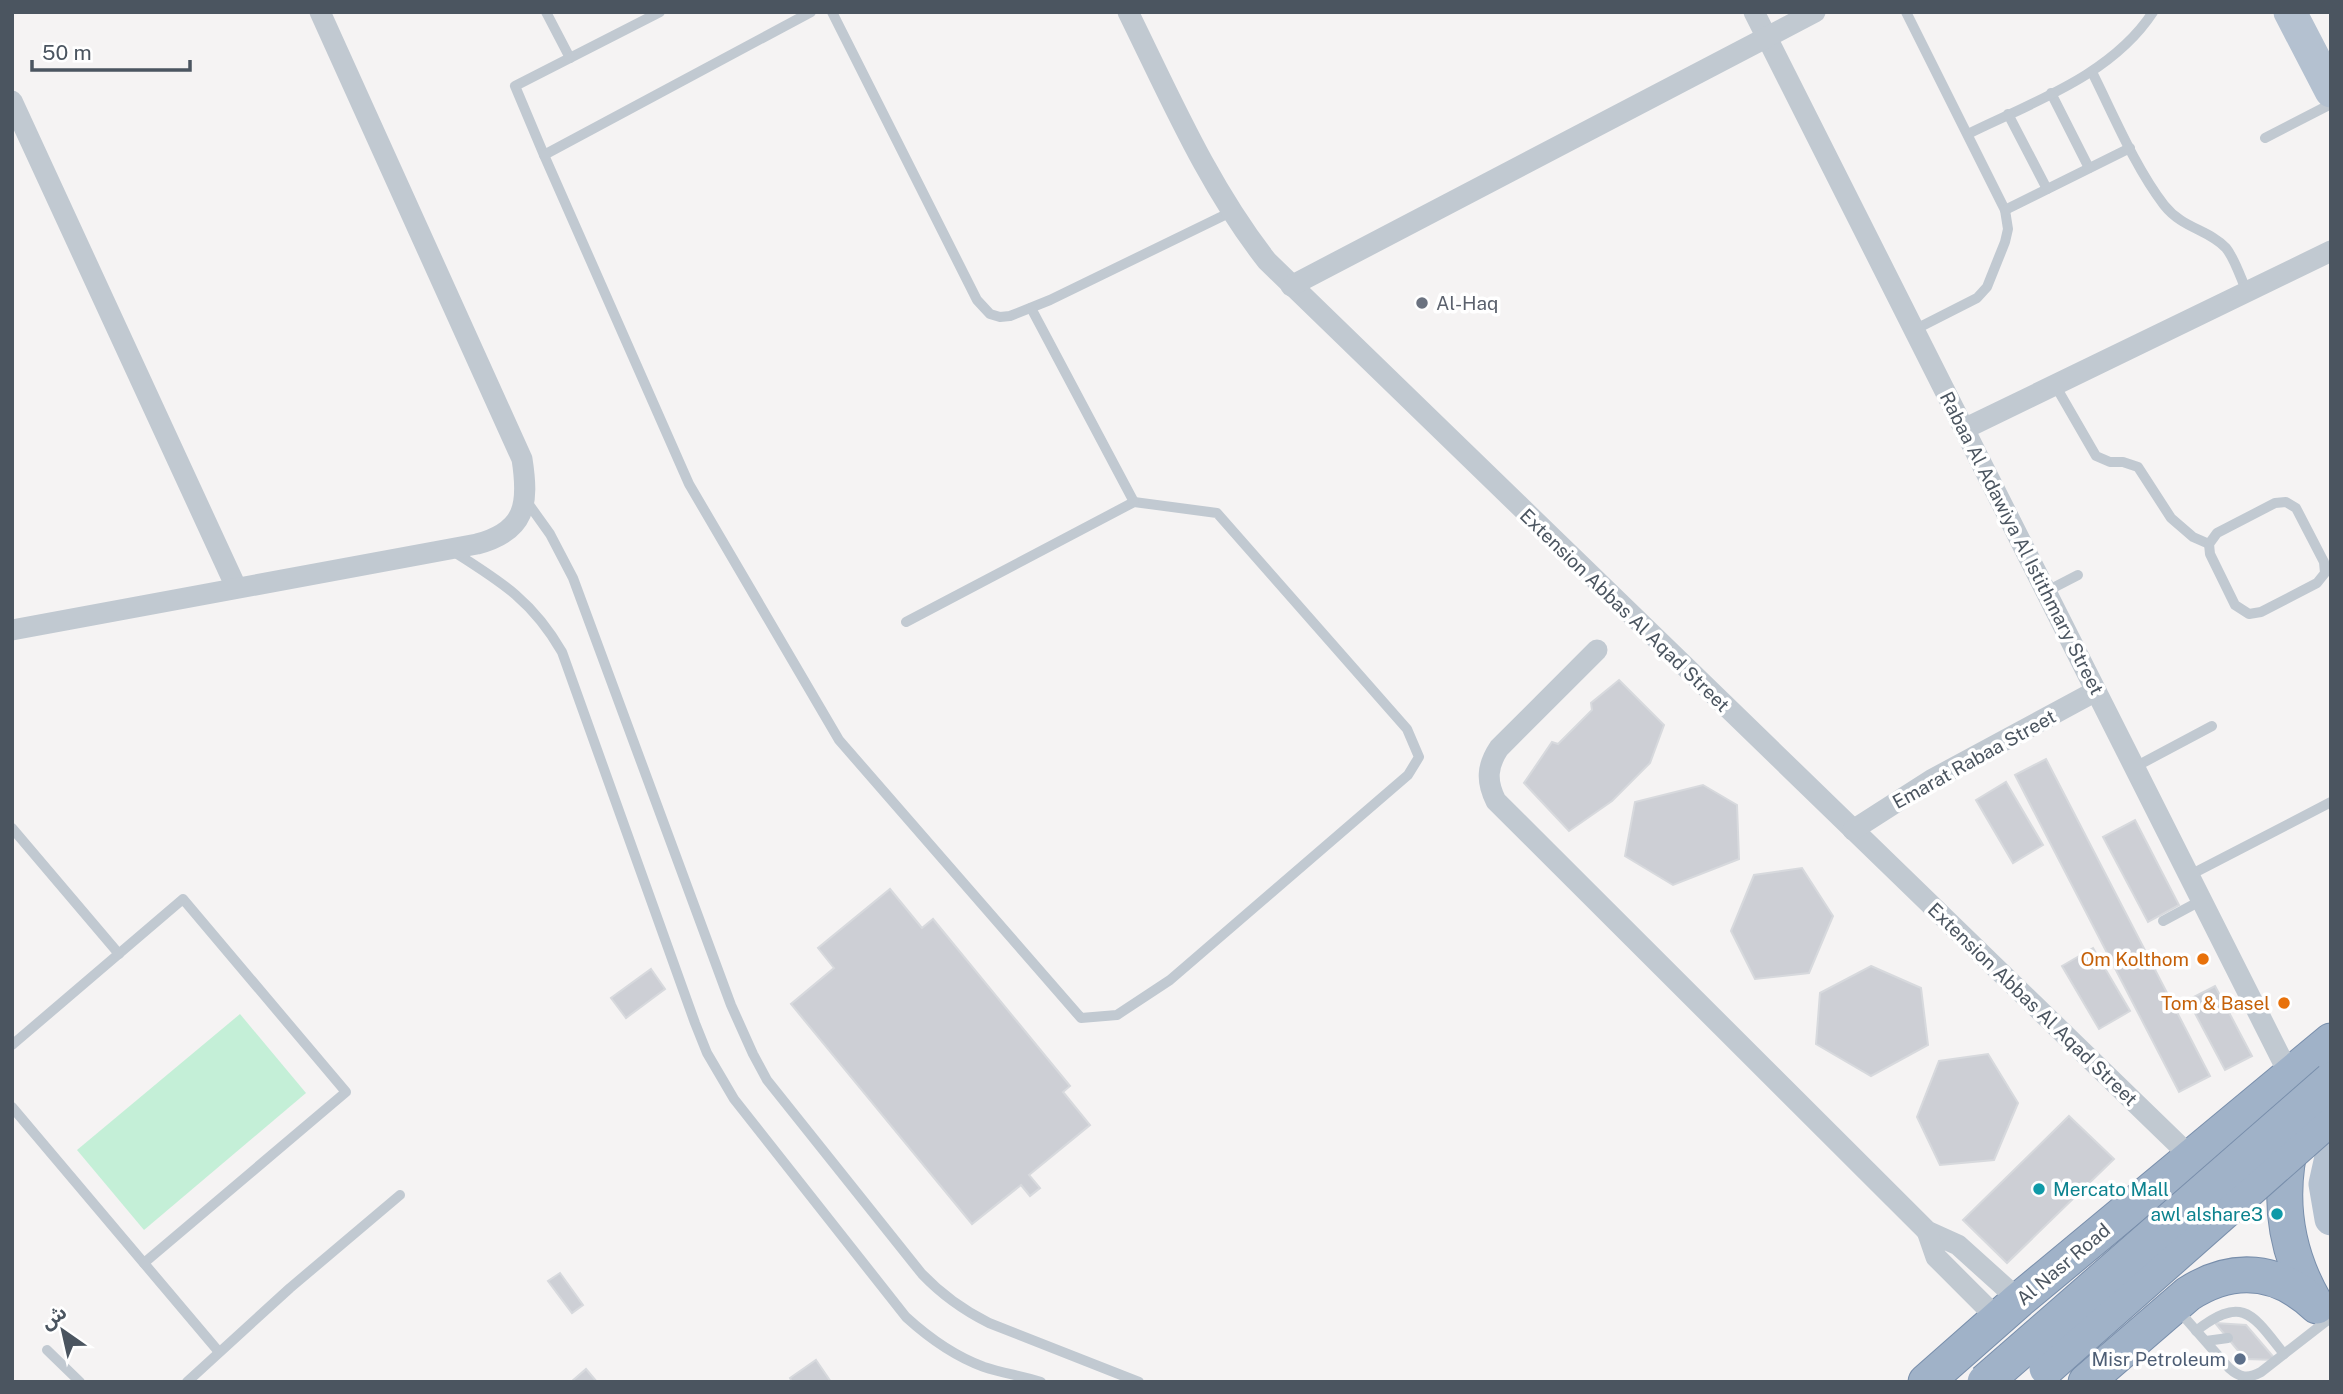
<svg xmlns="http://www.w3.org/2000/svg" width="2343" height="1394" viewBox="0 0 2343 1394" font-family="'Public Sans','Noto Sans Arabic',sans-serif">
	<rect width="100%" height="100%" fill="#f5f3f3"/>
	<polygon fill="#c4efd7" points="240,1014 306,1093 144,1230 77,1150"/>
	<g fill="#cdcfd5" stroke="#d7d9dd" stroke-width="2">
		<polygon points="1619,680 1664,725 1650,763 1612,801 1569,831 1524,783 1552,742 1558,744 1592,710 1591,703"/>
		<polygon points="2046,759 2210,1076 2179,1092 2015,775"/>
		<polygon points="2006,782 2043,845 2013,863 1976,800"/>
		<polygon points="1703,785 1737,805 1739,859 1673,885 1625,856 1635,802"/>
		<polygon points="2135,820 2179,905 2148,922 2103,837"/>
		<polygon points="1802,868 1833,916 1809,973 1755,979 1731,931 1754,875"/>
		<polygon points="890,889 922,928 933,919 1070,1086 1063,1092 1090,1125 1029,1175 1040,1188 1030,1196 1021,1185 972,1224 791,1004 834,968 818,948"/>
		<polygon points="2093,948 2130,1011 2099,1029 2062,966"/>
		<polygon points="1871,966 1921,988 1928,1045 1871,1076 1816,1044 1820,993"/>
		<polygon points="651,969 665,989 626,1018 611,998"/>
		<polygon points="2215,986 2252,1056 2225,1070 2188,1000"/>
		<polygon points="1988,1054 2018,1103 1994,1160 1940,1165 1917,1117 1939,1061"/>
		<polygon points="2069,1116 2114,1159 2007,1263 1963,1220"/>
		<polygon points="560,1273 583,1305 572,1313 548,1281"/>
		<polygon points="2215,1323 2246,1325 2276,1360 2245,1359"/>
		<polygon points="816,1360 831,1382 792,1382 790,1378"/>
		<polygon points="586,1369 597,1382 571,1382"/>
	</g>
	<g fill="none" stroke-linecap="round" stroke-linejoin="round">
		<g stroke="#788eab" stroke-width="37">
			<g id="trunk">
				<path d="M2293,1135C2277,1194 2284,1250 2315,1303"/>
				<polyline points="1926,1382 2019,1300 2331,1041"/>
				<path d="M2086,1382L2188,1294C2233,1265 2278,1269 2317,1306"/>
			</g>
		</g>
		<g stroke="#c1c9d1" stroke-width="10">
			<polyline points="546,12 570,58"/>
			<polyline points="660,12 515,86 544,155 811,12"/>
			<polyline points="832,12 977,300 990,314 1000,317 1010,316 1050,300 1231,212"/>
			<polyline points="1906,12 2005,210 2008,229 2005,242 1987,287 1977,298 1914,330"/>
			<path d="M2092,72C2114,116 2135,167 2164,205C2183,229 2208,229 2226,248C2235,259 2241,279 2247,292"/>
			<polyline points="2051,93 2089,168"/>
			<polyline points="2008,114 2047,189"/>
			<path d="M1968,134C2033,102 2112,75 2153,12"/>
			<polyline points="2265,138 2331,104"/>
			<polyline points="544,155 689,484 839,740 1081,1018 1117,1015 1170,980 1408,775 1419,757 1407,729 1217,513 1134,502 906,622"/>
			<polyline points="2005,210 2130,148"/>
			<polyline points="1031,308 1134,502"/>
			<polyline points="2055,385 2096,456 2110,462 2123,462 2138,467 2171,518 2193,537 2209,544"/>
			<path d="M525,499L550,534L573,578L731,1005L753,1054L767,1080L922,1274C942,1295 963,1310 989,1323L1139,1382"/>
			<polygon points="2286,502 2296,508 2324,562 2325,573 2317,583 2261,612 2249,614 2235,605 2210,554 2209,544 2217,533 2275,503"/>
			<path d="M451,550C500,581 532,600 562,652L695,1023L707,1053L734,1099L906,1317C929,1338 954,1356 984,1367C1002,1373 1022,1376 1041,1382"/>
			<polyline points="2047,591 2078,575"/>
			<polyline points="2135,767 2212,726"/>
			<polyline points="12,828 119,954"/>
			<polyline points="2190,875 2331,802"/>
			<polyline points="2163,921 2202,900"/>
			<polyline points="12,1045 183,899 346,1092 144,1263"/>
			<polyline points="12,1107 219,1352"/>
			<path d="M2178,1310L2229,1368C2240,1378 2248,1379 2261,1372L2329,1319"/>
			<path d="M2196,1331C2243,1294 2253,1315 2284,1354"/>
			<polyline points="2206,1341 2228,1338"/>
			<polyline points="47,1350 80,1382"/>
			<polyline points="187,1382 290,1288 400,1195"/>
		</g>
		<g stroke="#c1c9d1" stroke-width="21">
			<path d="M1128,12C1170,97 1208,186 1267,261L2191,1157"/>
			<polyline points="1754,12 2289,1074"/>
			<polyline points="12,101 236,587"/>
			<polyline points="1291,286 1815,12"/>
			<polyline points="1964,429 2331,251"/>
			<path d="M12,630L477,544C526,531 529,504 522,459L320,12"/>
			<path d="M1597,650L1499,748C1487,766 1486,781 1496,801L1927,1231L1958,1245L2019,1300"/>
			<polyline points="1853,830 1931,780 2096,691"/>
			<polyline points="1927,1231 1936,1257 1998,1319"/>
		</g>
		<g stroke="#b4c1d0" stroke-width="33">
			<polyline points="2290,12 2331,91"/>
			<polyline points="2331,1157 2325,1184 2331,1219"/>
		</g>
		<use href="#trunk" stroke="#a0b2c8" stroke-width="35"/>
		<g stroke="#788eab" stroke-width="37" stroke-linecap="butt">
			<g id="trunk-bridge">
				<polyline points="2047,1368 2331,1117"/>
				<polyline points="1985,1382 2331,1080"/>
			</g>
		</g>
		<use href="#trunk-bridge" stroke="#a0b2c8" stroke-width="35"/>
	</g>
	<circle fill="#6b7280" stroke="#fff" stroke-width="2.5" cx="1422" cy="303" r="7"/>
	<g fill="#e8710a" stroke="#fff" stroke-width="2.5">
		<circle cx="2203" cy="959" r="7"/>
		<circle cx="2284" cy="1003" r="7"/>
	</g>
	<g fill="#0f9aa8" stroke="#fff" stroke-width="2.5">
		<circle cx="2039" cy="1189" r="7"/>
		<circle cx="2277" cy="1214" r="7"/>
	</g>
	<circle fill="#5c6f8a" stroke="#fff" stroke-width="2.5" cx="2240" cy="1359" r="7"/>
	<g text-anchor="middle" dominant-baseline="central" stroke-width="7" stroke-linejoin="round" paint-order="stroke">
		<g font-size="19" fill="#5b616d" stroke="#fff" text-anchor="start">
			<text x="1436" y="303">Al-Haq</text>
		</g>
		<g font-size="19" fill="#4b5560" stroke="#fff">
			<text transform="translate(2022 543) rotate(63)">Rabaa Al Adawiya Al Istithmary Street</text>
			<text transform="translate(1625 610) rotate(44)">Extension Abbas Al Aqad Street</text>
			<text transform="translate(1974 759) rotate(-29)">Emarat Rabaa Street</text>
			<text transform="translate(2033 1004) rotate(44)">Extension Abbas Al Aqad Street</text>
			<text transform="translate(2063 1264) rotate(-40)">Al Nasr Road</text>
		</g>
		<g font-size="19" fill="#c56008" stroke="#fff" text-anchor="end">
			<text x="2189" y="959">Om Kolthom</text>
			<text x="2270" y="1003">Tom &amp; Basel</text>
		</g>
		<g font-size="19" fill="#0d838f" stroke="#fff" text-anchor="start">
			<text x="2053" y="1189">Mercato Mall</text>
			<text x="2263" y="1214" text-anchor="end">awl alshare3</text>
		</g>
		<g font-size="19" fill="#4e5e75" stroke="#fff" text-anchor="end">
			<text x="2226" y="1359">Misr Petroleum</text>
		</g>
	</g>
	<rect width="2343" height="1394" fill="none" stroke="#4b5560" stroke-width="28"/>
	<g transform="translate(63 1331) rotate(326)" stroke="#ffffff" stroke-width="5" paint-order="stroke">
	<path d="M0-5L12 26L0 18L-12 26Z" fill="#4b5560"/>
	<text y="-10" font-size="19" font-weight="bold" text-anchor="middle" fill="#4b5560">ش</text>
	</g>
	<path d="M32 60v10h158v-10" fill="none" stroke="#4b5560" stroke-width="3.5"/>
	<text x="42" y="60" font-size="21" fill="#4b5560" stroke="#ffffff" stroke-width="5" paint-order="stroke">50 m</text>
</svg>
